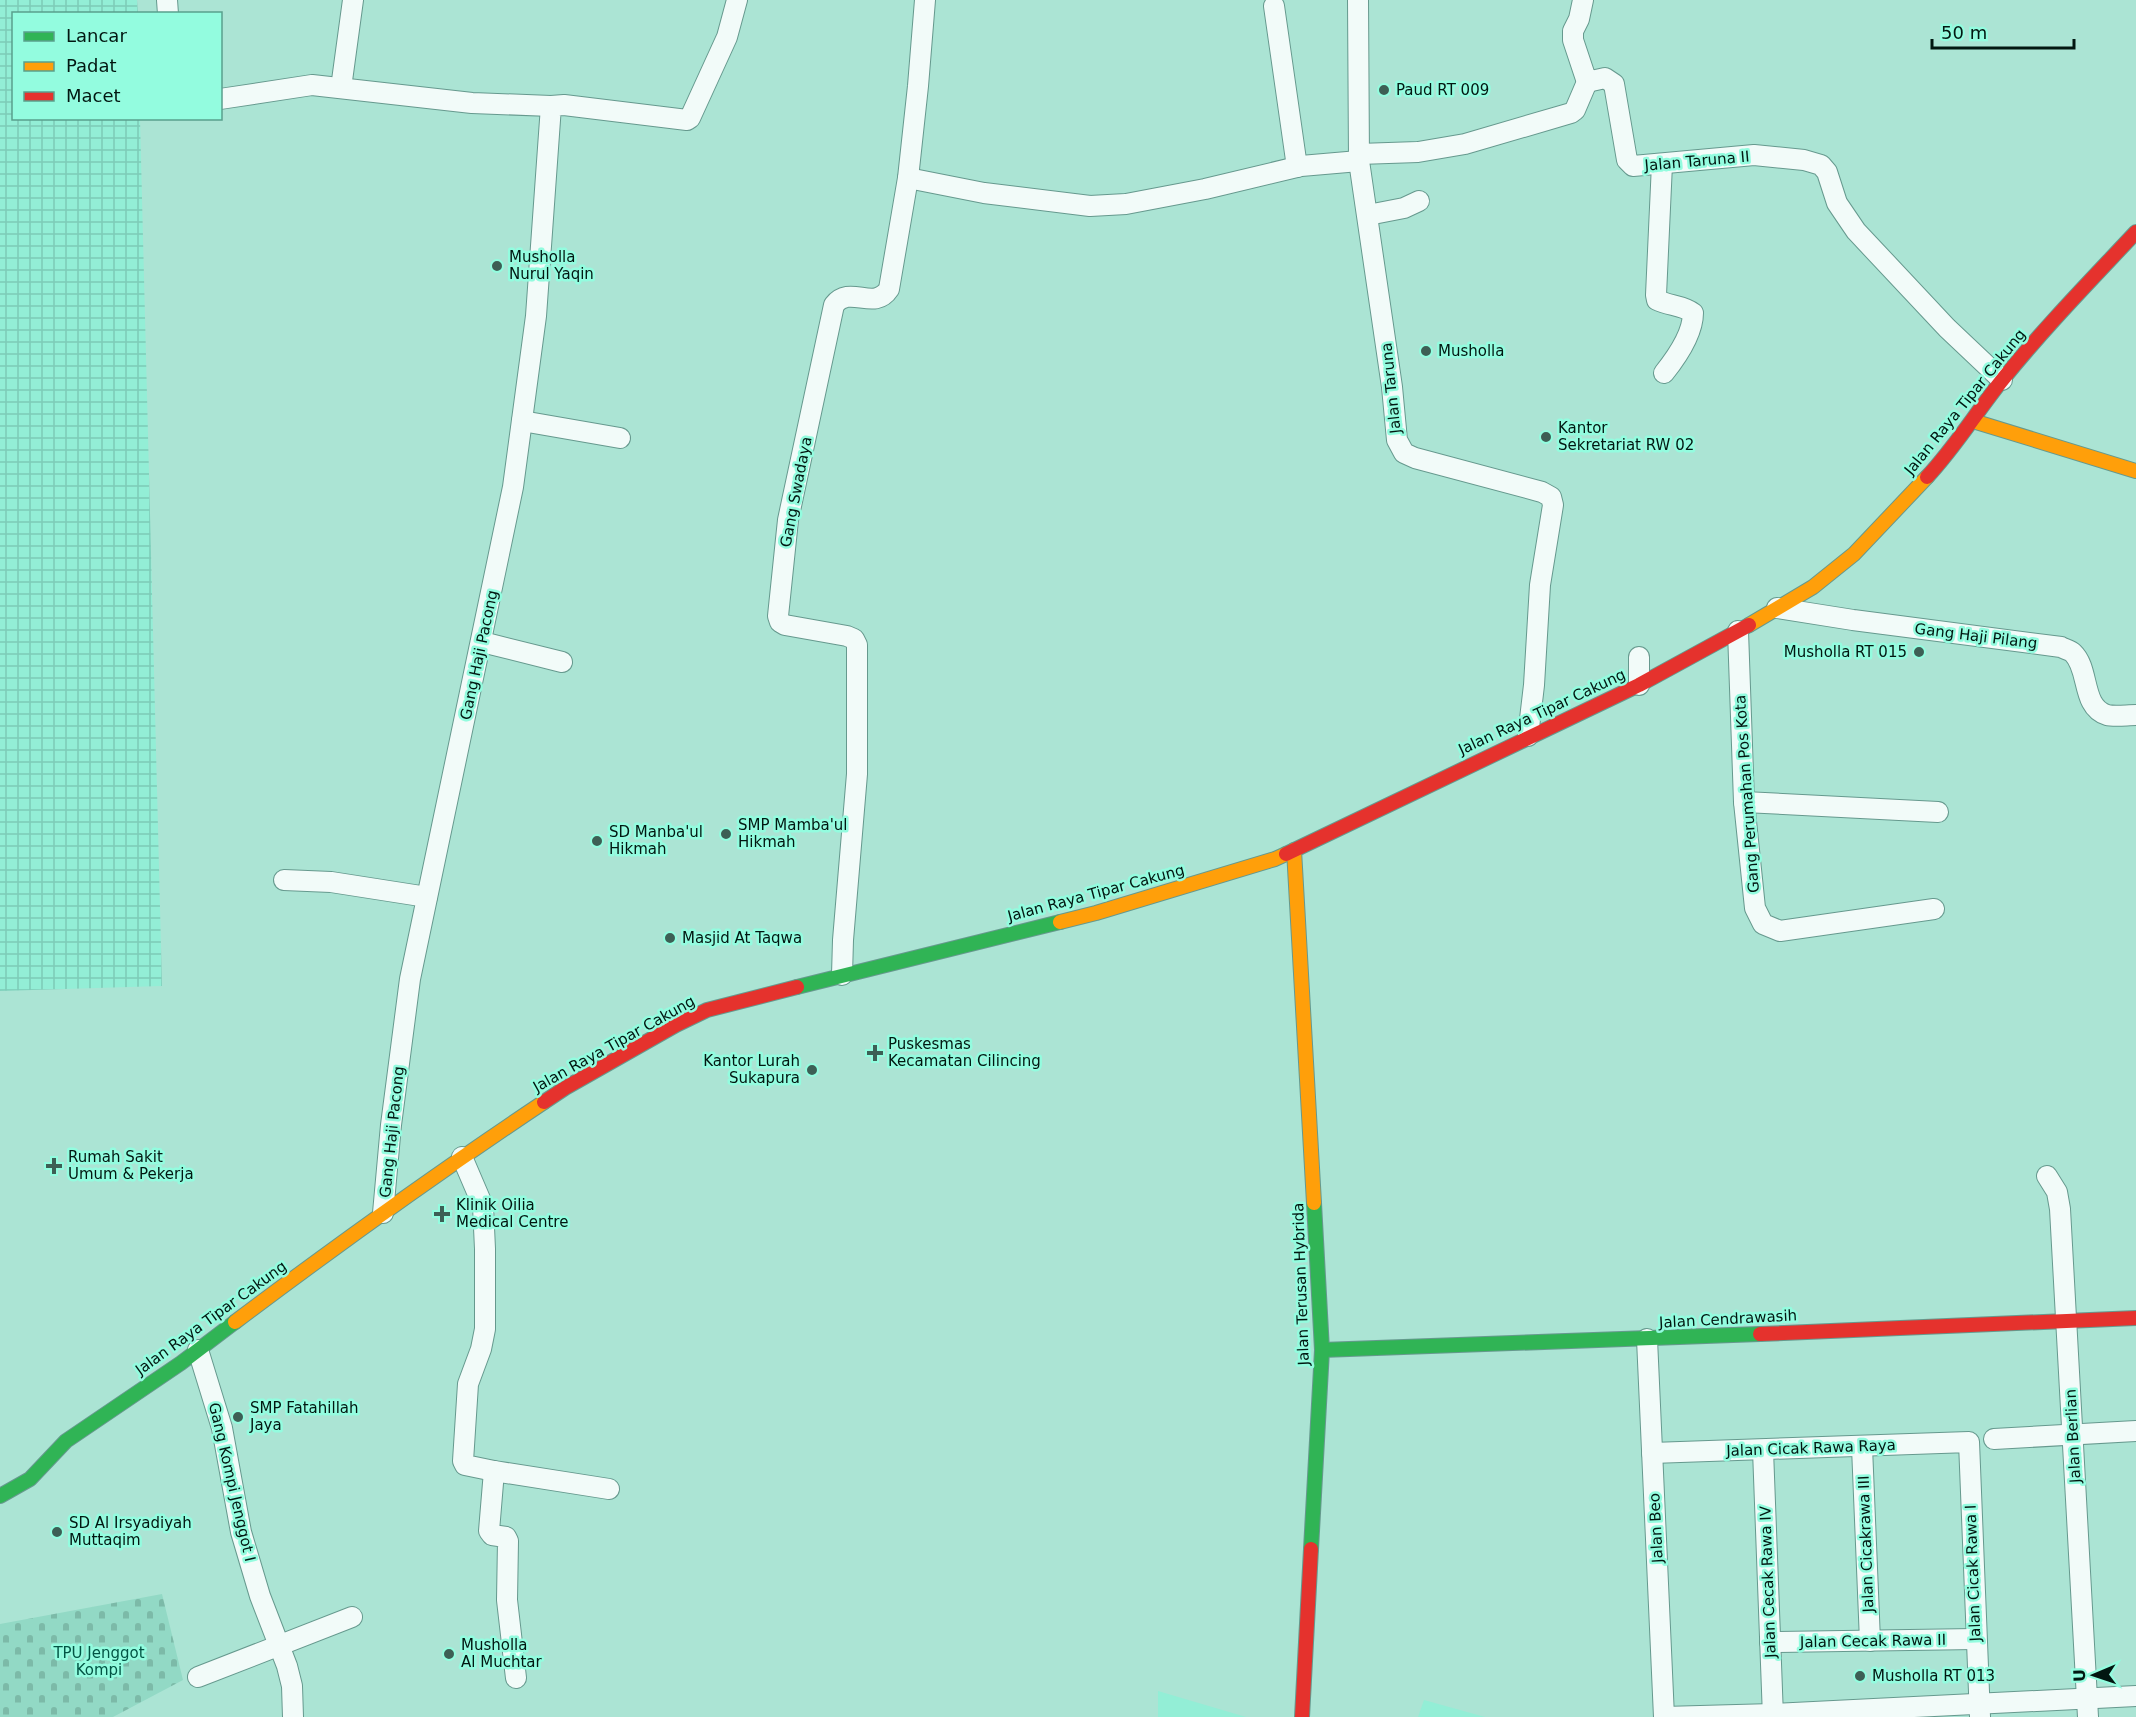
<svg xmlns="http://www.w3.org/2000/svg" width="2136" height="1717" viewBox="0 0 2136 1717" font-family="'DejaVu Sans',sans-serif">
	<defs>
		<pattern id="industrial-grid" width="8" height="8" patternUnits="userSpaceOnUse" patternTransform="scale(1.5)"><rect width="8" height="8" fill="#93eed6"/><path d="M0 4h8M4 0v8" fill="none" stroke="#7dcbb7"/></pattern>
		<pattern id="cemetery-stones" width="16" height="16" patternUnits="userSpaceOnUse" patternTransform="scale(1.5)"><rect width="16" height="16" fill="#92d9c5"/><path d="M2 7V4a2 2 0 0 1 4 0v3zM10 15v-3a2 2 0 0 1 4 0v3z" fill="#7cbaa8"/></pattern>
	</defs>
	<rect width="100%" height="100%" fill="#abe4d4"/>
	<g fill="#93eed6">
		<polygon points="1158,1691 1246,1717 1158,1717"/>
		<polygon points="1424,1700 1485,1717 1418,1717"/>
	</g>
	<polygon fill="url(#industrial-grid)" points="0,0 137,0 138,13 14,14 14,118 140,119 162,986 0,991"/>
	<polygon fill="url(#cemetery-stones)" points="162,1594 183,1680 113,1717 0,1717 0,1624"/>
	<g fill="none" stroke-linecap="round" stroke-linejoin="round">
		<g stroke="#66998e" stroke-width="22">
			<g id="street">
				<polyline points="167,0 168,14"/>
				<polyline points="1358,0 1359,161 1392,387 1397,440 1404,453 1415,458 1542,492 1551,497 1553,505 1540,585 1534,685 1528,736"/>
				<polyline points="1583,0 1579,19 1573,31 1573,40 1587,82 1605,78 1614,84 1627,160 1633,166 1754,155 1804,160 1821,165 1827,172 1837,203 1856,231 1947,328 2002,380"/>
				<polyline points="1274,6 1297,167"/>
				<polyline points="341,88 353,0"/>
				<polyline points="220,99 312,85 472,103 551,106"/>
				<polyline points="1359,154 1418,152 1465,144 1571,113 1575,110 1587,82"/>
				<path d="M1662,164L1656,295L1657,300C1669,306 1683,305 1693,313C1693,333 1676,358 1664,373"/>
				<polyline points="908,178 984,193 1090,206 1126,204 1205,189 1301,166 1359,161"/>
				<polyline points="1368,215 1404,208 1419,201"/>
				<polyline points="522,421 620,438"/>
				<path d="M1777,608L1853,620L2061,647C2064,649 2070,650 2073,653C2090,669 2081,707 2107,715C2115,717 2127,715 2136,715"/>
				<polyline points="1738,631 1744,802 1755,908 1763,924 1780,931 1934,909"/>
				<polyline points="482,642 562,662"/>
				<polyline points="1639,685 1639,657"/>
				<polyline points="1744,802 1938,812"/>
				<polyline points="284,880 331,882 427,897"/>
				<path d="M842,975L843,940L857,774V645L854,639L847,636L785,625L780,622L778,616L788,520L834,305C850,284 874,312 889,289L908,178L918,86L925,0"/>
				<polyline points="462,1157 483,1206 485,1249 485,1329 481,1349 468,1384 463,1461 465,1465 494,1471 489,1531 492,1535 506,1537 508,1541 507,1600 516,1678"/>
				<polyline points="2047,1176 2057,1192 2060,1209 2088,1717"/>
				<polyline points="383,1213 391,1125 410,979 513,487 536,316 551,106 564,105 687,120 690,118 727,37 737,0"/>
				<polyline points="1647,1339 1664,1717"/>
				<polyline points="198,1350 222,1428 241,1532 260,1596 287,1666 292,1686 293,1717"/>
				<polyline points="1994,1439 2136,1431"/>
				<polyline points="1862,1447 1870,1641"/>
				<polyline points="1763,1450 1773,1717"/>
				<polyline points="1652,1453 1969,1442 1980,1717"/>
				<polyline points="494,1471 609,1489"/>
				<polyline points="1770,1642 1975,1639"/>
				<polyline points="198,1677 352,1617"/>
				<polyline points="1664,1717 1773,1714 2136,1696"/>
			</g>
		</g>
		<g stroke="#66998e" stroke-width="16">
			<g id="fast">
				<polyline points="797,987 1060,922"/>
				<polyline points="1322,1350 1760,1334"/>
				<polyline points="0,1496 30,1479 66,1441 181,1363 235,1322"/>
				<polyline points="1311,1549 1322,1350 1314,1203"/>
			</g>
		</g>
		<g stroke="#66998e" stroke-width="16">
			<g id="slow">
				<polyline points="1973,421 2136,471"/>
				<polyline points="1749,625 1813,587 1854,554 1927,477"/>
				<polyline points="1294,850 1314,1203"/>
				<polyline points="1060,922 1096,913 1275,859 1286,854"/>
				<path d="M235,1322C336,1246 439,1172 544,1102"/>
			</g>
		</g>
		<g stroke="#66998e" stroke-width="16">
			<g id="jam">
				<path d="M1927,477C1956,446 1977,411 2003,379C2045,327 2091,280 2136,232"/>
				<polyline points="1286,854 1639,685 1749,625"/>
				<polyline points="544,1102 565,1088 676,1025 707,1010 797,987"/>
				<polyline points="1760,1334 2136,1318"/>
				<polyline points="1302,1717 1311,1549"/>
			</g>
		</g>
		<use href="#street" stroke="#f2fbf9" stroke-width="20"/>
		<use href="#fast" stroke="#30b455" stroke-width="14"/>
		<use href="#slow" stroke="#ff9f0a" stroke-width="14"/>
		<use href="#jam" stroke="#e5322d" stroke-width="14"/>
	</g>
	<g fill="#3d5f55" stroke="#93fcdf" stroke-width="2">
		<circle cx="1384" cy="90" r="6"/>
		<circle cx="497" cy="266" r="6"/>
		<circle cx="1426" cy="351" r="6"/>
		<circle cx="1546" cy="437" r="6"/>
		<circle cx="1919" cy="652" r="6"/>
		<circle cx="726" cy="834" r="6"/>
		<circle cx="597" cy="841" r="6"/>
		<circle cx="670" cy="938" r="6"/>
		<path d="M872 1044h6v6h6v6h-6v6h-6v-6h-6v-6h6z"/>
		<circle cx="812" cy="1070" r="6"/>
		<path d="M51 1157h6v6h6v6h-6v6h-6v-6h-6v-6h6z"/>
		<path d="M439 1205h6v6h6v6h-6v6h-6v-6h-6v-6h6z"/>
		<circle cx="238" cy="1417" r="6"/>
		<circle cx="57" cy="1532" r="6"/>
		<circle cx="449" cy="1654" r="6"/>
		<circle cx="1860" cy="1676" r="6"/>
	</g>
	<g text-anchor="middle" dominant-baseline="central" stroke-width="5" stroke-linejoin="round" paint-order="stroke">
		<g font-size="15" fill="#021711" stroke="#93fcdf" text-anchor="start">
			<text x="1396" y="90">Paud RT 009</text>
			<text x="509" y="257">Musholla<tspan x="509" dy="17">Nurul Yaqin</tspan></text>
			<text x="1438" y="351">Musholla</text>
			<text x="1558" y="428">Kantor<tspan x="1558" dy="17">Sekretariat RW 02</tspan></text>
			<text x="1907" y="652" text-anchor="end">Musholla RT 015</text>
			<text x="738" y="825">SMP Mamba'ul<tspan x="738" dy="17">Hikmah</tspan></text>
			<text x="609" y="832">SD Manba'ul<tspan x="609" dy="17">Hikmah</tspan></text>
			<text x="682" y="938">Masjid At Taqwa</text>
			<text x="888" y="1044">Puskesmas<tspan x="888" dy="17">Kecamatan Cilincing</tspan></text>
			<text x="800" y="1061" text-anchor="end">Kantor Lurah<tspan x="800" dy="17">Sukapura</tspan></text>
			<text x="68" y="1157">Rumah Sakit<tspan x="68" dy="17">Umum &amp; Pekerja</tspan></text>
			<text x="456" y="1205">Klinik Oilia<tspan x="456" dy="17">Medical Centre</tspan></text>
			<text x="250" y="1408">SMP Fatahillah<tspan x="250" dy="17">Jaya</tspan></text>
			<text x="69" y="1523">SD Al Irsyadiyah<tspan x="69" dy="17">Muttaqim</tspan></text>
			<text x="461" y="1645">Musholla<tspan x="461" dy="17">Al Muchtar</tspan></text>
			<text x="1872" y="1676">Musholla RT 013</text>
		</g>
		<g font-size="15" fill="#021711" stroke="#93fcdf">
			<text transform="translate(1697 161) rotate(-5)">Jalan Taruna II</text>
			<text transform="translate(1391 388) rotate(-96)">Jalan Taruna</text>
			<text transform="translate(1965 402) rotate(-51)">Jalan Raya Tipar Cakung</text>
			<text transform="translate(796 492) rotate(-79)">Gang Swadaya</text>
			<text transform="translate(1976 636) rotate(7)">Gang Haji Pilang</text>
			<text transform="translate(479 655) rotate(-78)">Gang Haji Pacong</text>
			<text transform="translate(1542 712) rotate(-25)">Jalan Raya Tipar Cakung</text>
			<text transform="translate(1747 794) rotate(-94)">Gang Perumahan Pos Kota</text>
			<text transform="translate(1096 893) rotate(-15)">Jalan Raya Tipar Cakung</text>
			<text transform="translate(614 1044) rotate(-29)">Jalan Raya Tipar Cakung</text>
			<text transform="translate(392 1132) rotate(-84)">Gang Haji Pacong</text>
			<text transform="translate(1301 1284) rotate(-92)">Jalan Terusan Hybrida</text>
			<text transform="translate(211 1318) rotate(-36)">Jalan Raya Tipar Cakung</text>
			<text transform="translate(1728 1319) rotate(-3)">Jalan Cendrawasih</text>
			<text transform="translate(2073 1436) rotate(-93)">Jalan Berlian</text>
			<text transform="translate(1811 1448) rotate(-2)">Jalan Cicak Rawa Raya</text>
			<text transform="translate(232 1482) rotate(77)">Gang Kompi Jenggot I</text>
			<text transform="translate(1656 1528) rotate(-93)">Jalan Beo</text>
			<text transform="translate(1866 1544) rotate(-92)">Jalan Cicakrawa III</text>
			<text transform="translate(1973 1573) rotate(-92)">Jalan Cicak Rawa I</text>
			<text transform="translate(1768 1582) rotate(-92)">Jalan Cecak Rawa IV</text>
			<text transform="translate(1873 1641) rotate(-1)">Jalan Cecak Rawa II</text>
		</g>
		<g font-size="15" fill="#035444" stroke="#93fcdf">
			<text x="99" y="1653">TPU Jenggot<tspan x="99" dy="17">Kompi</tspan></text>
		</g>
	</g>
	<rect x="12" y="12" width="210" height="108" fill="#93fcdf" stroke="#59a08d" stroke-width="1.5"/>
	<rect x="24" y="32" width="30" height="9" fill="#30b455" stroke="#59a08d" stroke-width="1.5"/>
	<text x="66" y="42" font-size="18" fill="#021711">Lancar</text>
	<rect x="24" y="62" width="30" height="9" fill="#ff9f0a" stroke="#59a08d" stroke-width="1.5"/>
	<text x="66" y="72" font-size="18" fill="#021711">Padat</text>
	<rect x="24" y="92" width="30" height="9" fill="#e5322d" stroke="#59a08d" stroke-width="1.5"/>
	<text x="66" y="102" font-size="18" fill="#021711">Macet</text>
	<g transform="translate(2094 1675) rotate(268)" stroke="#93fcdf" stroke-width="4.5" paint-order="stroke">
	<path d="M0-4.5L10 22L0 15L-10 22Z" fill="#021711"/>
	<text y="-9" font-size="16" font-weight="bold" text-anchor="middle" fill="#021711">U</text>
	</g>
	<path d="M1932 39v9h142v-9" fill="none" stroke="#021711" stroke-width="3"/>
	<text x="1941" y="39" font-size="18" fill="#021711" stroke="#93fcdf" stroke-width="4.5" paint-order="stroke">50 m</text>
</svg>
